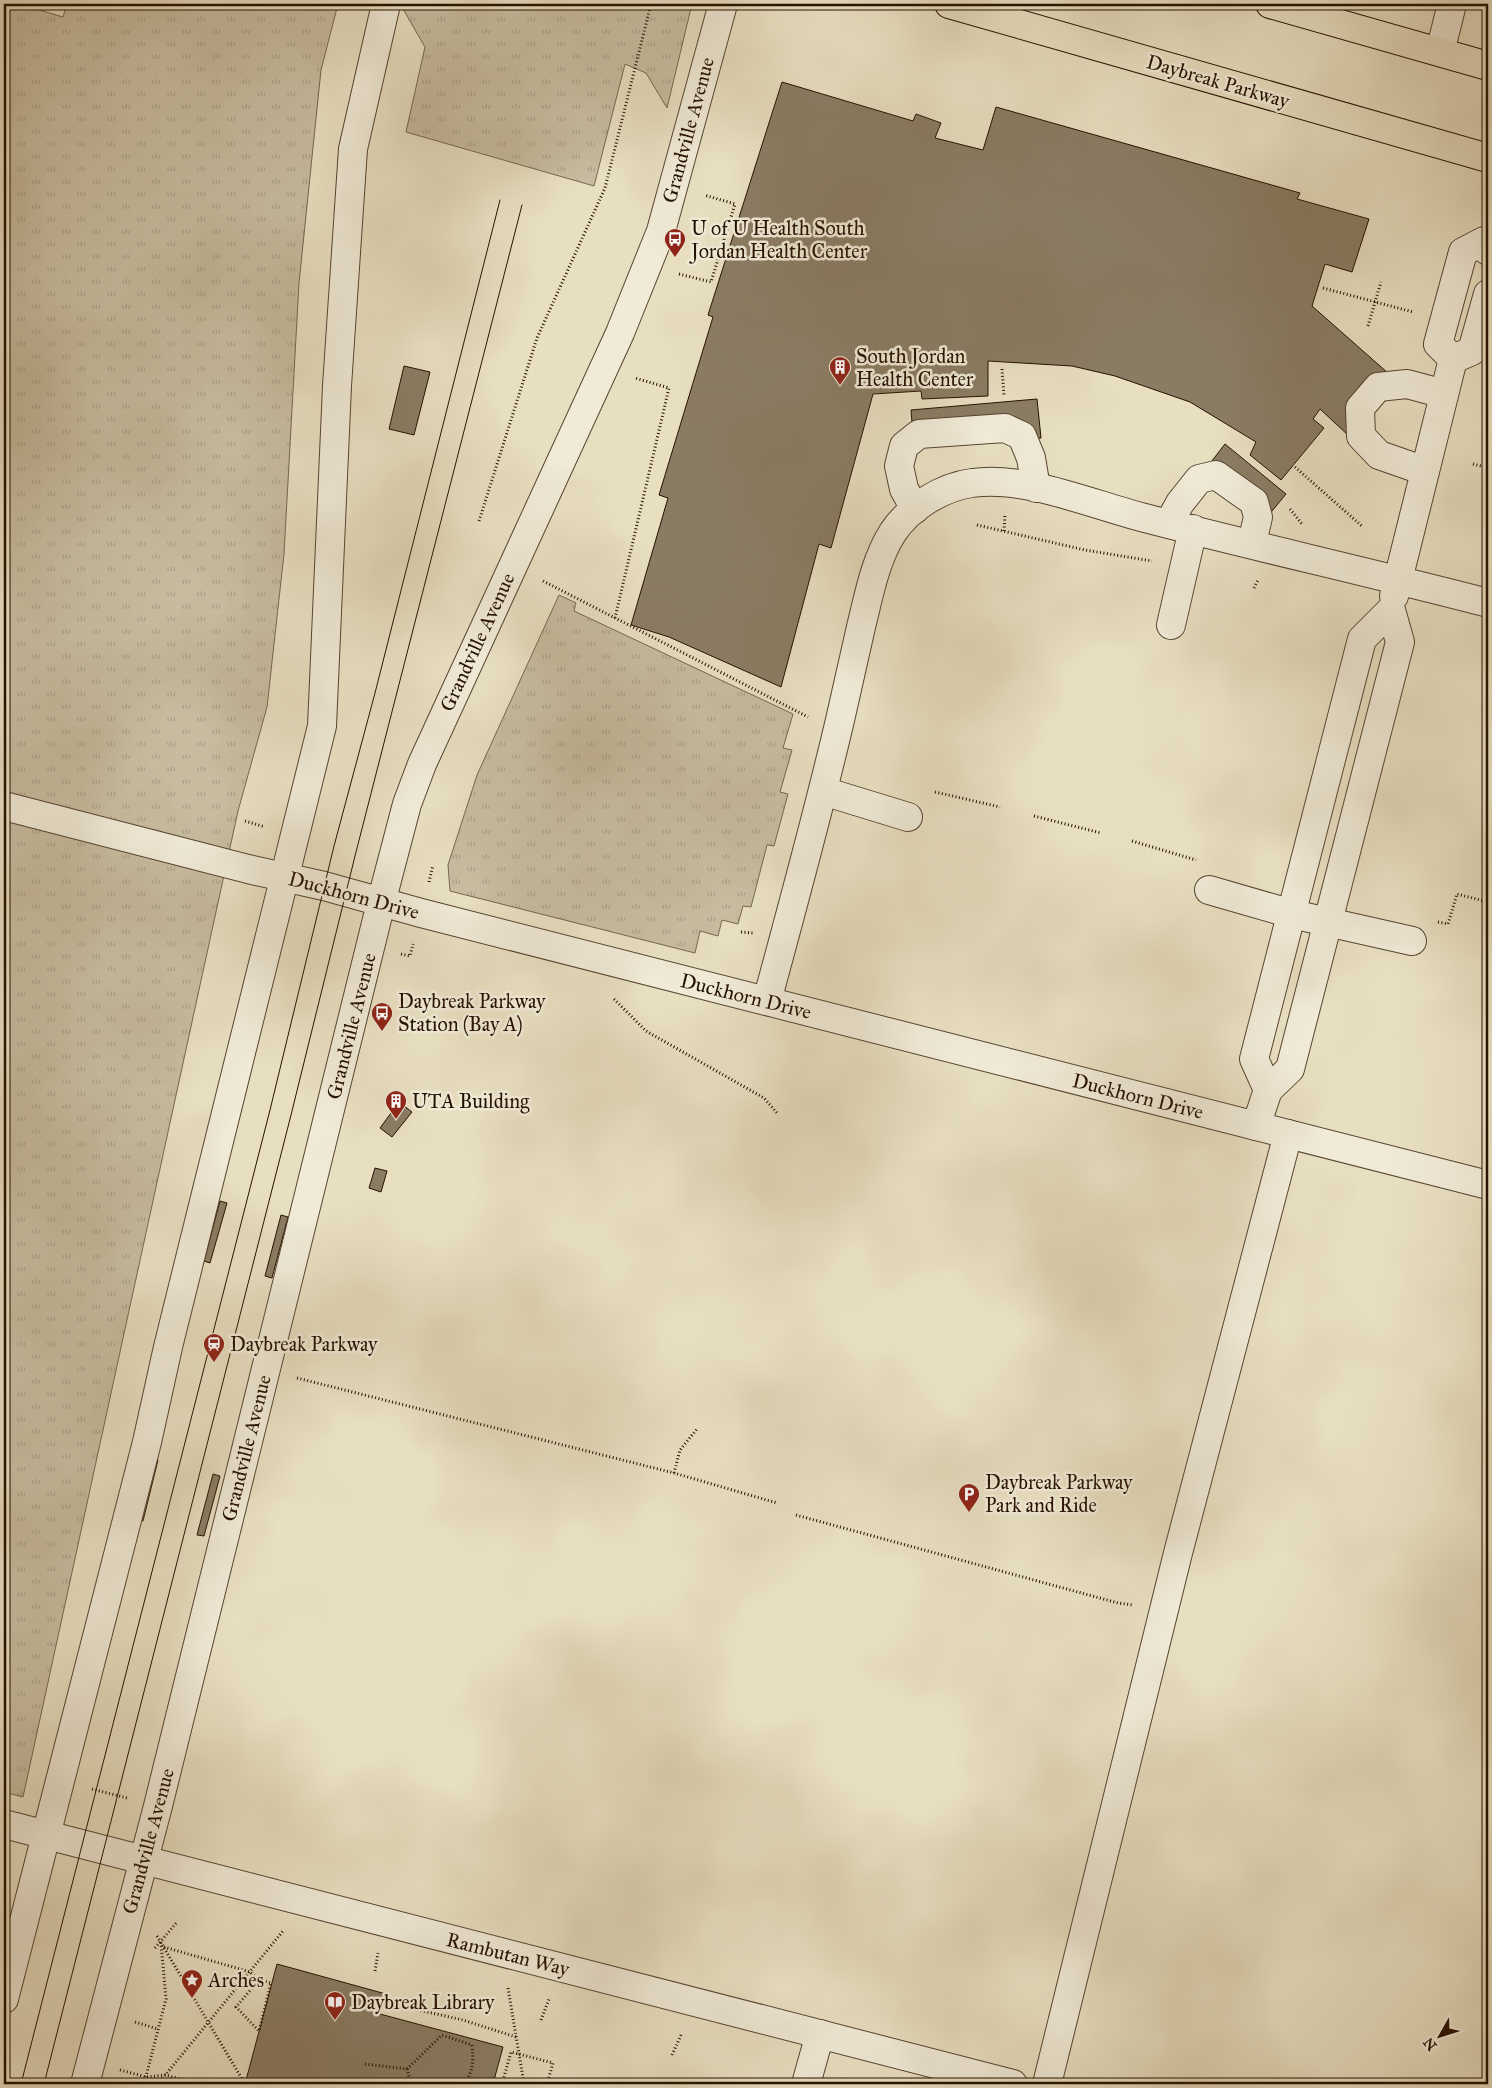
<svg xmlns="http://www.w3.org/2000/svg" width="1492" height="2088" viewBox="0 0 1492 2088" font-family="'IM FELL Great Primer',serif">
	<defs>
		<pattern id="grass-tufts" width="24" height="20" patternUnits="userSpaceOnUse" patternTransform="scale(1.25)"><rect width="24" height="20" fill="#c7bca0"/><path d="M3 7l-1-3M5 7V3M7 7l1-3M15 17l-1-3M17 17v-4M19 17l1-3" fill="none" stroke="#aba188"/></pattern>
	</defs>
	<rect width="100%" height="100%" fill="#e8dfc1"/>
	<filter id="stains"><feTurbulence type="fractalNoise" baseFrequency=".004" numOctaves="4"/><feColorMatrix values="0 0 0 0 .2 0 0 0 0 .09 0 0 0 0 .02 0 0 0 .5 -.17"/></filter>
	<radialGradient id="worn" r=".72"><stop offset=".6" stop-color="#630" stop-opacity="0"/><stop offset="1" stop-color="#630" stop-opacity=".3"/></radialGradient>
	<g fill="url(#grass-tufts)" stroke="#766650">
		<polygon points="4,4 19,4 63,17 67,4 338,4 321,70 299,283 284,554 267,707 238,811 23,1797 4,1792"/>
		<polygon points="404,4 692,4 667,108 646,73 625,64 594,186 406,132 425,47 403,9"/>
		<polygon points="559,595 576,603 574,611 793,714 783,748 792,750 780,792 788,794 774,846 767,845 751,907 743,906 738,924 722,920 718,936 700,931 695,953 450,891 448,865 477,775"/>
	</g>
	<g fill="#8a7c64" stroke="#251100">
		<polygon points="782,82 913,121 916,114 941,123 935,138 983,150 996,107 1300,193 1297,199 1369,219 1352,272 1325,264 1312,306 1397,381 1349,436 1320,409 1313,419 1324,428 1281,480 1250,455 1256,442 1190,402 1115,376 1072,366 988,361 988,396 922,399 921,391 873,394 831,548 819,544 781,687 669,637 631,625 668,498 659,495 713,317 708,315"/>
		<polygon points="404,366 430,372 414,435 389,429"/>
		<polygon points="1037,399 1041,438 914,448 911,410"/>
		<polygon points="1225,444 1286,494 1263,522 1201,475"/>
		<polygon points="399,1102 412,1112 392,1137 380,1128"/>
		<polygon points="375,1168 387,1171 381,1192 369,1188"/>
		<polygon points="220,1201 227,1203 210,1263 204,1261"/>
		<polygon points="281,1215 288,1217 272,1278 265,1276"/>
		<polygon points="151,1458 158,1460 143,1521 135,1519"/>
		<polygon points="213,1474 220,1476 204,1536 197,1535"/>
		<polygon points="277,1964 386,1994 380,2014 503,2047 493,2084 245,2084"/>
	</g>
	<g fill="none" stroke-linecap="round" stroke-linejoin="round">
		<g stroke="#564430" stroke-width="30">
			<g id="minor">
				<polyline points="1440,52 1452,4"/>
				<polyline points="1453,359 1438,344 1463,252 1484,241 1488,251"/>
				<polyline points="1453,359 1472,351 1488,294"/>
				<polyline points="1425,471 1379,455 1361,436 1360,408 1378,387 1407,384 1444,394"/>
				<polyline points="915,509 904,489 899,466 904,446 919,434 1005,428 1022,436 1031,458 1036,488"/>
				<polyline points="1169,523 1180,503 1199,479 1216,475 1254,502 1258,517 1252,543"/>
				<polyline points="1394,596 1453,359"/>
				<polyline points="1171,625 1193,529"/>
				<polyline points="823,791 908,817"/>
				<polyline points="4,806 248,869 324,886 421,913 1488,1185"/>
				<polyline points="1209,890 1292,914 1412,941"/>
				<path d="M767,1001C792,908 818,814 840,720C847,689 854,658 861,627C869,595 875,560 893,532C910,507 942,487 972,483C1023,475 1091,504 1141,517C1256,547 1373,573 1488,603"/>
				<polyline points="1256,1126 1268,1090 1290,1069 1400,642 1391,610 1362,639 1254,1059 1268,1090"/>
				<polyline points="4,1824 1013,2084"/>
				<polyline points="4,1999 147,1442 168,1347 322,726 337,386 353,149 386,4"/>
				<polyline points="85,2084 158,1806 381,903 407,804 422,764 620,333 661,231 723,4"/>
				<polyline points="806,2084 820,2034"/>
				<polyline points="1047,2084 1178,1553 1288,1134"/>
			</g>
		</g>
		<g stroke="#251100" stroke-width="30">
			<g id="major">
				<polyline points="949,4 1488,158"/>
				<polyline points="1270,4 1488,66"/>
			</g>
		</g>
		<g stroke="#251100" stroke-width="3" stroke-dasharray="1 2.5" stroke-linecap="butt">
			<polyline points="679,274 711,282 735,204 704,195"/>
			<polyline points="1323,288 1413,312"/>
			<polyline points="1368,326 1381,282"/>
			<polyline points="1002,369 1004,396"/>
			<polyline points="1473,464 1488,468"/>
			<polyline points="1295,467 1363,527"/>
			<polyline points="1290,509 1302,524"/>
			<polyline points="479,521 537,338 605,188 651,4"/>
			<polyline points="977,525 1085,550 1152,561"/>
			<polyline points="1004,531 1005,514"/>
			<polyline points="543,581 808,717"/>
			<polyline points="1254,588 1258,580"/>
			<polyline points="615,618 669,388 635,378"/>
			<polyline points="935,792 1000,807"/>
			<polyline points="1034,816 1101,833"/>
			<polyline points="245,821 265,827"/>
			<polyline points="1132,841 1196,860"/>
			<polyline points="429,882 433,865"/>
			<polyline points="1438,922 1448,924 1457,894 1488,902"/>
			<polyline points="741,932 753,933"/>
			<polyline points="401,954 410,956 413,944"/>
			<polyline points="614,999 646,1031 764,1098 777,1113"/>
			<polyline points="297,1378 674,1473 777,1503"/>
			<polyline points="674,1473 680,1450 697,1429"/>
			<polyline points="796,1515 1118,1603 1133,1605"/>
			<polyline points="92,1789 127,1798"/>
			<polyline points="157,1936 245,2084"/>
			<polyline points="164,1947 250,1972 259,1980 271,1983 259,2031 236,2007 259,1980"/>
			<polyline points="155,1948 177,1922"/>
			<polyline points="375,1971 378,1953"/>
			<polyline points="508,1988 524,2084"/>
			<polyline points="383,2002 463,2020 516,2037"/>
			<polyline points="541,2020 549,1999"/>
			<polyline points="135,2022 158,2029"/>
			<polyline points="672,2055 682,2033"/>
			<polyline points="365,2064 407,2069 411,2084"/>
			<path d="M407,2069L442,2035L472,2045C474,2061 473,2070 465,2084"/>
			<polyline points="120,2070 146,2077 165,2075 200,2084"/>
			<polyline points="144,2084 166,1999 161,1943"/>
			<polyline points="158,2084 283,1931"/>
			<polyline points="502,2084 511,2052 553,2063 547,2084"/>
		</g>
		<use href="#minor" stroke="#f0ead7" stroke-width="28"/>
		<use href="#major" stroke="#e8dfc1" stroke-width="28"/>
		<g stroke="#251100" stroke-width="1">
			<polyline points="21,2084 270,1110 334,846 375,693 500,200"/>
			<polyline points="44,2084 291,1115 356,852 522,205"/>
		</g>
	</g>
	<defs>
		<g id="bus-pin" transform="scale(1.125)"><path d="M0 17L-7.5 6A9.5 9.5 0 1 1 7.5 6Z" fill="#8f2418" stroke="#f0ead7"/><path d="M-5-6H5V4H4V6H2V4H-2V6H-4V4H-5ZM-3.5-4V0h7V-4ZM-3.5 1.2v1.5H-2V1.2ZM2 1.2v1.5H3.5V1.2Z" fill="#fff"/></g>
		<g id="building-pin" transform="scale(1.125)"><path d="M0 17L-7.5 6A9.5 9.5 0 1 1 7.5 6Z" fill="#8f2418" stroke="#f0ead7"/><path d="M-4-6H4V6H1V3H-1V6H-4ZM-2.5-4.3h1.7v1.8h-1.7ZM.8-4.3h1.7v1.8H.8ZM-2.5-1h1.7V.8h-1.7ZM.8-1h1.7V.8H.8Z" fill="#fff"/></g>
		<g id="station-pin" transform="scale(1.125)"><path d="M0 17L-7.5 6A9.5 9.5 0 1 1 7.5 6Z" fill="#8f2418" stroke="#f0ead7"/><path d="M-3-6H3Q5-6 5-4V2Q5 4 3 4L4.5 6H3L1.5 4h-3L-3 6H-4.5L-3 4Q-5 4-5 2V-4Q-5-6-3-6ZM-3.5-4v3h7v-3ZM-3.5 1v1.5H-2V1ZM2 1v1.5H3.5V1Z" fill="#fff"/></g>
		<g id="parking-pin" transform="scale(1.125)"><path d="M0 17L-7.5 6A9.5 9.5 0 1 1 7.5 6Z" fill="#8f2418" stroke="#f0ead7"/><path d="M-3.5-5.5H1a3.5 3.5 0 0 1 0 7H-1V5.5H-3.5ZM-1-3.4V-.6H.8a1.4 1.4 0 0 0 0-2.8Z" fill="#fff"/></g>
		<g id="sight-pin" transform="scale(1.125)"><path d="M0 17L-7.5 6A9.5 9.5 0 1 1 7.5 6Z" fill="#8f2418" stroke="#f0ead7"/><path d="M0-6L1.8-2.2L6-1.7L2.9 1.2L3.7 5.4L0 3.3L-3.7 5.4L-2.9 1.2L-6-1.7L-1.8-2.2Z" fill="#fff"/></g>
		<g id="library-pin" transform="scale(1.125)"><path d="M0 17L-7.5 6A9.5 9.5 0 1 1 7.5 6Z" fill="#8f2418" stroke="#f0ead7"/><path d="M-6-4Q-3-5.5-.7-3.5V5Q-3 3-6 4ZM6-4Q3-5.5 .7-3.5V5Q3 3 6 4Z" fill="#fff"/></g>
	</defs>
	<g fill-rule="evenodd">
		<use href="#bus-pin" x="675" y="239"/>
		<use href="#building-pin" x="840" y="367"/>
		<use href="#bus-pin" x="382" y="1013"/>
		<use href="#building-pin" x="396" y="1101"/>
		<use href="#station-pin" x="214" y="1344"/>
		<use href="#parking-pin" x="969" y="1494"/>
		<use href="#sight-pin" x="192" y="1980"/>
		<use href="#library-pin" x="335" y="2002"/>
	</g>
	<g text-anchor="middle" dominant-baseline="central" stroke-width="5" stroke-linejoin="round" paint-order="stroke">
		<g font-size="20" fill="#251100" stroke="#f0ead7">
			<text transform="translate(1218 81) rotate(16)">Daybreak Parkway</text>
			<text transform="translate(688 130) rotate(-75)">Grandville Avenue</text>
			<text transform="translate(477 642) rotate(-65)">Grandville Avenue</text>
			<text transform="translate(354 895) rotate(15)">Duckhorn Drive</text>
			<text transform="translate(746 996) rotate(14)">Duckhorn Drive</text>
			<text transform="translate(351 1026) rotate(-76)">Grandville Avenue</text>
			<text transform="translate(1138 1096) rotate(14)">Duckhorn Drive</text>
			<text transform="translate(246 1448) rotate(-76)">Grandville Avenue</text>
			<text transform="translate(148 1841) rotate(-75)">Grandville Avenue</text>
			<text transform="translate(508 1954) rotate(14)">Rambutan Way</text>
		</g>
		<g font-size="20" fill="#251100" stroke="#f0ead7" text-anchor="start">
			<text x="691" y="228">U of U Health South<tspan x="691" dy="23">Jordan Health Center</tspan></text>
			<text x="856" y="356">South Jordan<tspan x="856" dy="23">Health Center</tspan></text>
			<text x="398" y="1001">Daybreak Parkway<tspan x="398" dy="23">Station (Bay A)</tspan></text>
			<text x="412" y="1101">UTA Building</text>
			<text x="230" y="1344">Daybreak Parkway</text>
			<text x="985" y="1482">Daybreak Parkway<tspan x="985" dy="23">Park and Ride</tspan></text>
			<text x="208" y="1980">Arches</text>
			<text x="351" y="2002">Daybreak Library</text>
		</g>
	</g>
	<rect width="1492" height="2088" fill="none" stroke="#e8dfc1" stroke-width="20"/>
	<rect x="5" y="5" width="1482" height="2078" fill="none" stroke="#251100" stroke-width="2.5"/>
	<rect x="10" y="10" width="1472" height="2068" fill="none" stroke="#251100"/>
	<g transform="translate(1440 2036) rotate(231)" stroke="#f0ead7" stroke-width="4" paint-order="stroke">
	<path d="M0-4L9 19L0 12L-9 19Z" fill="#251100"/>
	<text y="-8" font-size="14" font-weight="bold" text-anchor="middle" fill="#251100">N</text>
	</g>
	<rect width="100%" height="100%" filter="url(#stains)"/>
	<rect width="100%" height="100%" fill="url(#worn)"/>
</svg>
